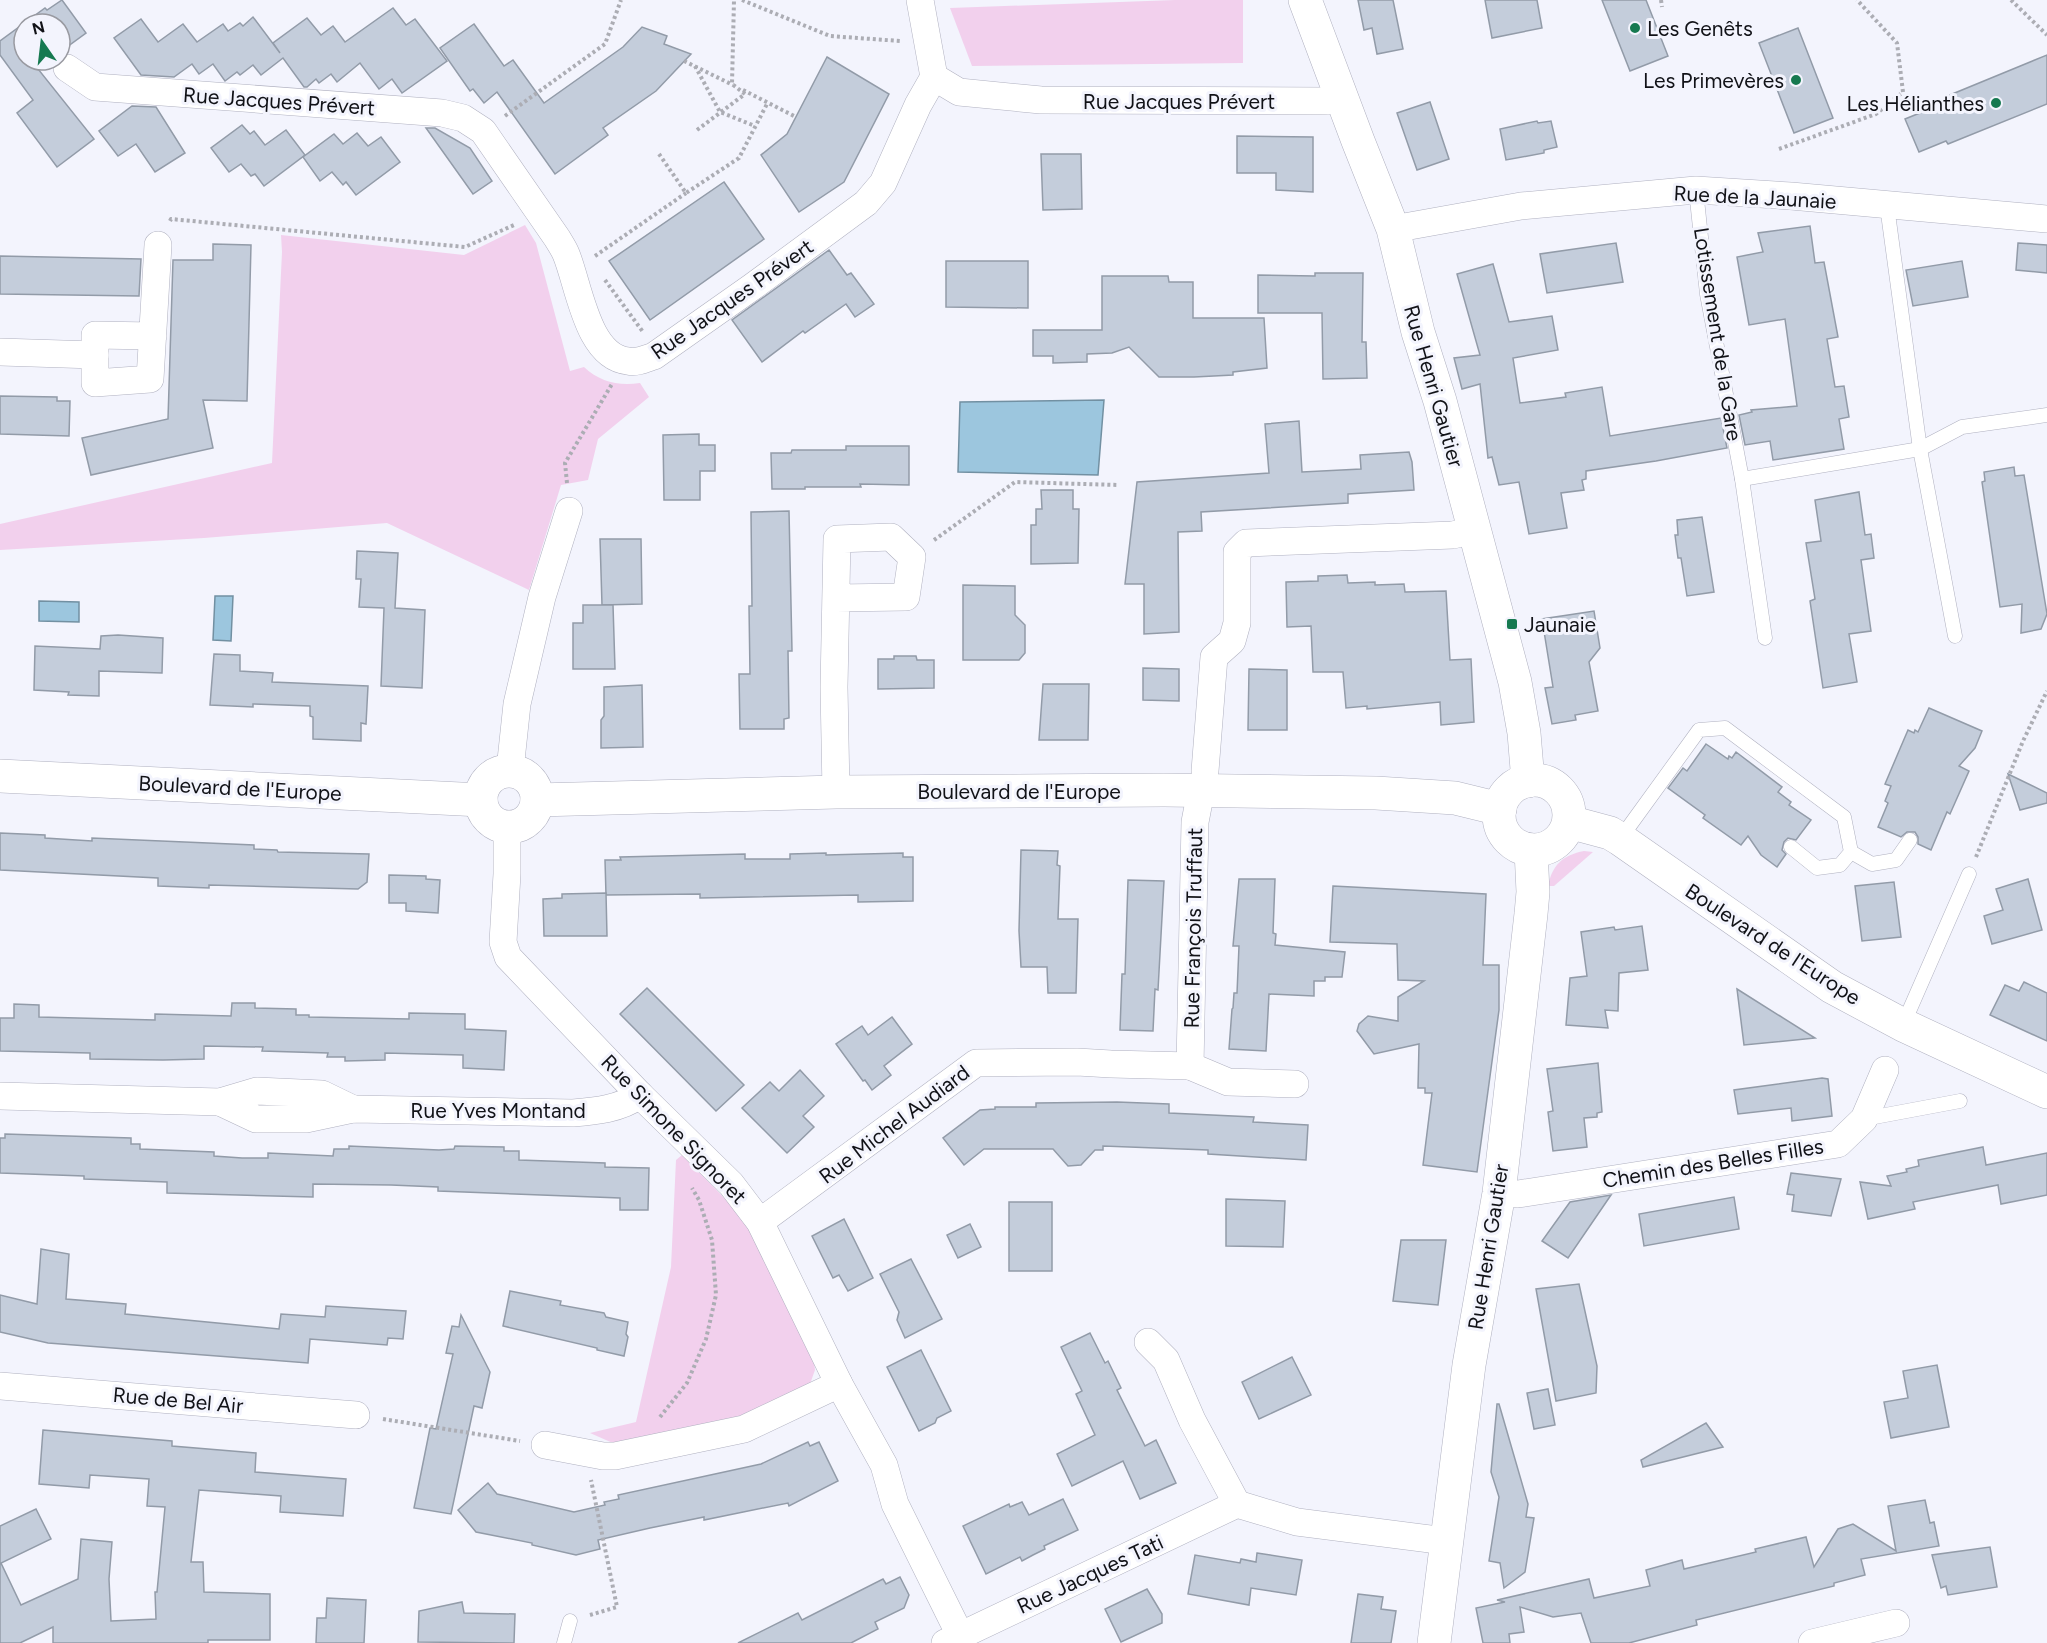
<svg xmlns="http://www.w3.org/2000/svg" width="2047" height="1643" viewBox="0 0 2047 1643" font-family="Figtree,sans-serif">
	<rect width="100%" height="100%" fill="#f3f4fd"/>
	<g fill="#f2d0ed">
		<polygon points="1175,0 1243,0 1243,63 972,66 950,8"/>
		<path d="M525,225L536,243L570,371L584,367C600,382 618,386 640,383L649,397L598,439L588,480L561,485L529,590L387,523L204,538L0,550V524L272,463L282,252L281,235L464,255Z"/>
		<path d="M1584,851L1593,852L1554,886H1548C1552,865 1563,855 1584,851Z"/>
		<polygon points="682,1155 746,1220 813,1355 815,1370 810,1384 742,1416 615,1444 590,1433 636,1422 671,1267 676,1160"/>
	</g>
	<g fill="#9cc6de" stroke="#7290a2" stroke-width="1.5">
		<polygon points="1104,400 1098,475 958,472 960,402"/>
		<polygon points="215,596 233,596 231,641 213,640"/>
		<polygon points="39,601 79,602 79,622 39,621"/>
	</g>
	<g fill="#c4cddb" stroke="#929ba8" stroke-width="1.5">
		<polygon points="62,0 86,33 60,52 60,24 24,24 24,60 50,60 38,69 94,139 57,167 17,113 33,100 0,55 0,41 45,8 47,10"/>
		<polygon points="1358,0 1393,0 1403,49 1377,54 1372,28 1364,30"/>
		<polygon points="1485,0 1537,0 1542,28 1492,38"/>
		<polygon points="1602,0 1646,0 1668,56 1630,71"/>
		<polygon points="393,8 406,25 415,19 447,61 402,93 392,79 379,89 360,63 337,82 331,74 319,83 316,79 307,87 304,87 283,58 261,75 253,65 240,75 237,72 225,81 213,64 199,74 192,64 174,77 141,75 114,38 141,19 158,42 183,24 197,42 223,24 228,31 240,23 243,26 253,17 280,53 273,43 307,18 321,35 333,26 345,42"/>
		<polygon points="474,24 504,66 513,60 544,103 623,47 642,27 667,36 664,44 691,54 656,91 603,128 608,135 555,174 497,92 484,103 473,89 470,91 440,48"/>
		<polygon points="1798,28 1833,118 1794,133 1759,43"/>
		<polygon points="2047,55 2047,104 1948,144 1946,141 1919,152 1905,119 1947,102 1945,97"/>
		<polygon points="827,57 889,94 844,182 799,212 761,155 787,134"/>
		<polygon points="1430,102 1449,159 1417,170 1397,113"/>
		<polygon points="132,106 156,107 185,153 155,172 136,144 118,156 99,131"/>
		<polygon points="1537,121 1538,123 1551,121 1557,147 1544,150 1544,153 1506,160 1500,129"/>
		<polygon points="242,125 250,134 254,131 265,145 286,130 305,155 264,186 255,174 251,176 241,164 229,172 211,148"/>
		<polygon points="426,128 435,128 470,148 492,181 473,194"/>
		<polygon points="357,133 368,146 381,137 400,162 356,195 346,182 343,185 332,172 320,181 303,157 334,134 343,144"/>
		<polygon points="1237,136 1313,137 1313,192 1276,190 1276,173 1237,173"/>
		<polygon points="1041,154 1081,154 1082,209 1043,210"/>
		<polygon points="724,182 764,239 650,320 609,261"/>
		<polygon points="1810,226 1815,263 1824,262 1838,337 1827,339 1835,387 1844,386 1849,417 1839,419 1844,449 1773,460 1770,441 1745,445 1739,415 1752,412 1751,410 1797,406 1785,319 1749,325 1737,257 1763,252 1758,233"/>
		<polygon points="1616,243 1623,282 1547,293 1540,254"/>
		<polygon points="2018,243 2047,245 2047,273 2016,270"/>
		<polygon points="213,244 251,245 247,401 203,400 213,448 91,475 82,438 168,419 173,260 213,260"/>
		<polygon points="829,250 847,275 851,273 874,304 855,317 846,304 805,333 803,331 762,362 732,320"/>
		<polygon points="0,256 141,259 139,296 0,294"/>
		<polygon points="946,261 1028,261 1028,308 946,307"/>
		<polygon points="1962,261 1968,297 1913,306 1906,270"/>
		<polygon points="1493,264 1509,322 1552,316 1558,350 1513,358 1520,403 1566,397 1565,393 1602,387 1610,436 1721,418 1727,448 1656,461 1586,471 1586,479 1582,480 1584,490 1561,493 1567,528 1529,534 1519,482 1499,485 1492,457 1488,458 1480,384 1462,389 1454,358 1480,355 1457,274"/>
		<polygon points="1315,273 1363,273 1362,342 1366,342 1367,378 1323,379 1322,313 1258,313 1258,275 1315,276"/>
		<polygon points="1102,276 1168,276 1169,282 1193,282 1193,318 1264,318 1267,368 1233,372 1233,375 1194,377 1159,377 1129,347 1112,353 1087,354 1087,362 1053,363 1053,356 1033,356 1033,330 1102,330"/>
		<polygon points="0,396 57,397 57,401 70,401 69,436 0,434"/>
		<polygon points="1299,421 1302,472 1361,469 1360,455 1409,452 1412,462 1414,490 1348,494 1348,503 1201,512 1202,531 1178,532 1179,632 1144,634 1144,584 1125,584 1137,482 1269,473 1265,424"/>
		<polygon points="699,434 699,445 715,445 715,471 700,471 700,500 664,500 663,435"/>
		<polygon points="846,446 909,446 909,485 860,484 861,487 805,487 805,489 772,489 771,453 791,453 792,450 846,450"/>
		<polygon points="2014,467 2015,476 2024,475 2047,614 2041,629 2021,633 2022,604 2000,607 1982,482 1985,481 1984,472"/>
		<polygon points="1041,490 1073,490 1073,509 1079,509 1078,563 1031,564 1031,525 1036,525 1036,509 1042,509"/>
		<polygon points="1859,492 1865,535 1871,534 1874,558 1861,560 1871,631 1849,634 1857,682 1823,688 1810,601 1815,599 1806,543 1821,541 1815,500"/>
		<polygon points="789,511 792,651 788,651 789,718 784,719 784,729 740,729 739,674 750,674 749,606 752,606 751,512"/>
		<polygon points="1702,517 1714,592 1687,596 1681,558 1678,558 1675,535 1678,535 1677,520"/>
		<polygon points="600,539 641,539 642,604 602,605"/>
		<polygon points="357,551 398,553 395,608 425,610 422,688 381,686 384,608 359,607 361,579 356,579"/>
		<polygon points="1347,575 1348,583 1375,582 1375,585 1404,584 1405,592 1446,591 1450,660 1471,659 1474,722 1441,725 1440,702 1367,709 1367,706 1346,708 1343,672 1313,672 1311,626 1287,627 1286,582 1318,581 1318,576"/>
		<polygon points="963,585 1015,586 1015,615 1025,625 1025,653 1019,660 963,660"/>
		<polygon points="583,605 613,605 615,669 573,669 573,623 583,623"/>
		<polygon points="1594,611 1600,648 1589,662 1598,711 1575,715 1576,720 1552,724 1545,688 1553,687 1542,619"/>
		<polygon points="118,635 163,638 162,673 99,671 99,696 68,695 69,692 34,690 35,646 100,649 101,636"/>
		<polygon points="214,654 240,655 240,671 273,673 272,682 368,686 366,724 361,723 361,741 313,739 313,717 310,716 310,706 253,704 253,707 210,705"/>
		<polygon points="894,656 916,656 917,660 934,660 934,688 878,689 878,659 894,659"/>
		<polygon points="1143,668 1179,669 1179,701 1143,700"/>
		<polygon points="1249,669 1287,670 1287,730 1248,730"/>
		<polygon points="1043,684 1089,684 1088,740 1039,740"/>
		<polygon points="642,685 643,747 601,748 601,720 604,716 604,687"/>
		<polygon points="1929,708 1982,731 1975,748 1959,766 1969,771 1950,814 1947,812 1931,850 1918,844 1918,837 1915,832 1907,832 1901,837 1878,827 1888,803 1885,801 1891,786 1885,784 1899,751 1908,730 1914,733 1915,730 1918,732"/>
		<polygon points="1706,744 1728,759 1729,756 1732,758 1736,752 1782,787 1778,792 1791,802 1789,805 1811,820 1796,840 1788,838 1784,842 1782,850 1786,854 1777,867 1761,855 1748,836 1741,845 1703,818 1705,815 1668,788 1683,768 1687,771"/>
		<polygon points="2008,774 2047,793 2047,803 2020,810"/>
		<polygon points="0,833 45,835 45,838 92,841 92,838 254,845 254,849 277,850 278,852 369,854 367,882 358,889 209,885 209,888 158,886 158,878 0,870"/>
		<polygon points="1021,850 1058,851 1057,865 1060,866 1058,919 1078,919 1076,993 1048,993 1047,967 1021,967 1019,931"/>
		<polygon points="826,853 826,855 903,853 903,857 913,857 913,901 858,902 858,895 700,898 700,894 606,895 605,860 621,860 620,857 745,854 745,859 790,859 790,854"/>
		<polygon points="389,875 426,876 426,879 440,880 438,913 406,911 406,903 389,903"/>
		<polygon points="1239,879 1275,879 1273,933 1276,934 1275,945 1345,952 1342,977 1325,977 1325,981 1314,981 1314,996 1269,994 1266,1051 1229,1049 1232,1009 1233,1008 1234,993 1237,993 1239,946 1233,946"/>
		<polygon points="2028,879 2042,930 1992,944 1984,916 2003,910 1996,889"/>
		<polygon points="1128,880 1164,881 1158,990 1155,989 1153,1031 1120,1030 1122,974 1125,974"/>
		<polygon points="1894,882 1901,937 1862,941 1855,886"/>
		<polygon points="1333,886 1486,894 1483,965 1499,965 1499,1010 1477,1172 1423,1165 1432,1093 1425,1093 1425,1088 1418,1088 1419,1044 1374,1054 1357,1031 1359,1024 1368,1016 1398,1021 1398,997 1424,981 1398,980 1397,944 1330,942"/>
		<polygon points="606,893 607,936 544,936 543,899 562,898 562,894"/>
		<polygon points="1642,926 1648,970 1619,973 1618,1011 1605,1010 1608,1028 1566,1025 1570,978 1587,976 1581,932 1614,927 1615,930"/>
		<polygon points="2024,982 2047,993 2047,1041 1990,1015 2005,985 2019,991"/>
		<polygon points="647,988 744,1085 716,1111 620,1014"/>
		<polygon points="1737,989 1815,1038 1744,1045"/>
		<polygon points="232,1003 255,1003 255,1008 296,1009 296,1015 309,1015 309,1017 409,1019 409,1013 465,1014 465,1029 506,1031 504,1070 463,1068 463,1055 385,1053 385,1060 345,1061 345,1057 327,1057 328,1053 262,1051 263,1047 204,1046 204,1059 163,1060 90,1059 90,1053 0,1051 0,1018 14,1018 14,1004 39,1005 39,1017 155,1020 155,1014 231,1016"/>
		<polygon points="892,1017 912,1044 884,1066 891,1075 872,1090 865,1080 863,1081 836,1044 862,1026 868,1035"/>
		<polygon points="1598,1063 1602,1112 1597,1113 1597,1117 1584,1118 1587,1147 1553,1151 1548,1112 1553,1111 1547,1069"/>
		<polygon points="800,1070 824,1096 803,1116 814,1127 787,1153 742,1108 770,1082 779,1091"/>
		<polygon points="1822,1078 1828,1079 1832,1116 1792,1121 1791,1108 1738,1114 1734,1090"/>
		<polygon points="1117,1102 1169,1104 1169,1113 1254,1117 1253,1122 1308,1125 1306,1160 1208,1154 1208,1150 1103,1146 1103,1150 1095,1150 1081,1165 1068,1166 1053,1149 984,1149 964,1165 943,1138 980,1110 995,1109 995,1107 1036,1107 1036,1103"/>
		<polygon points="5,1134 131,1138 131,1144 140,1144 140,1149 214,1152 214,1156 242,1158 268,1158 268,1153 333,1156 334,1149 349,1149 349,1146 439,1150 454,1149 455,1146 504,1147 504,1151 519,1151 519,1160 605,1163 605,1167 649,1168 648,1210 620,1210 620,1198 438,1191 438,1187 391,1185 313,1184 313,1197 167,1193 167,1182 84,1179 84,1176 0,1173 0,1138 5,1138"/>
		<polygon points="1983,1147 1986,1165 2047,1153 2047,1195 2001,1204 1998,1185 1913,1202 1915,1209 1868,1219 1860,1182 1891,1186 1887,1176 1907,1172 1906,1169 1919,1166 1918,1160"/>
		<polygon points="1791,1173 1841,1179 1831,1216 1792,1211 1794,1195 1787,1194"/>
		<polygon points="1611,1195 1568,1258 1542,1241 1570,1202"/>
		<polygon points="1734,1197 1739,1229 1644,1246 1639,1214"/>
		<polygon points="1226,1199 1285,1201 1283,1247 1226,1246"/>
		<rect x="1009" y="1202" width="43" height="69"/>
		<polygon points="844,1219 873,1278 848,1291 839,1275 833,1278 812,1236"/>
		<polygon points="970,1224 981,1247 958,1258 947,1235"/>
		<polygon points="1401,1240 1446,1240 1438,1305 1393,1301"/>
		<polygon points="41,1249 69,1254 66,1299 126,1304 125,1314 279,1329 281,1314 325,1317 326,1306 406,1311 403,1339 388,1338 387,1345 310,1339 308,1363 48,1343 0,1332 0,1295 37,1304"/>
		<polygon points="911,1259 942,1319 905,1338 897,1320 899,1312 880,1274"/>
		<polygon points="1579,1284 1597,1366 1596,1393 1556,1401 1536,1289"/>
		<polygon points="510,1291 561,1301 560,1305 604,1313 606,1317 628,1322 626,1334 628,1337 624,1356 597,1350 597,1348 503,1326"/>
		<polygon points="461,1315 490,1372 482,1408 474,1406 451,1514 414,1508 430,1428 436,1429 453,1354 446,1353 452,1326 459,1327"/>
		<polygon points="1090,1333 1105,1363 1108,1361 1121,1388 1117,1390 1145,1446 1156,1440 1176,1483 1140,1499 1123,1461 1072,1486 1057,1454 1095,1435 1076,1394 1082,1391 1061,1347"/>
		<polygon points="921,1350 951,1411 937,1418 935,1423 919,1431 887,1367"/>
		<polygon points="1292,1357 1311,1395 1259,1419 1242,1382"/>
		<polygon points="1937,1365 1949,1427 1891,1438 1884,1402 1908,1398 1903,1371"/>
		<polygon points="1548,1389 1555,1425 1534,1429 1527,1393"/>
		<polygon points="1497,1404 1499,1404 1528,1504 1526,1517 1534,1518 1525,1572 1504,1588 1500,1563 1489,1561 1499,1497 1491,1472"/>
		<polygon points="1706,1423 1723,1447 1643,1467 1641,1460"/>
		<polygon points="43,1430 172,1441 172,1446 256,1453 255,1472 346,1479 343,1516 280,1512 281,1496 199,1490 191,1562 203,1562 204,1592 270,1594 270,1640 208,1640 208,1643 53,1643 53,1627 20,1643 0,1643 0,1526 36,1509 51,1539 1,1563 21,1605 78,1579 81,1539 112,1542 109,1579 111,1621 156,1619 155,1592 157,1592 165,1507 147,1506 149,1479 90,1475 89,1488 39,1484"/>
		<polygon points="808,1442 810,1446 819,1442 838,1481 789,1506 788,1503 704,1520 704,1517 650,1528 598,1540 600,1549 576,1555 532,1545 532,1543 476,1532 458,1510 488,1483 497,1494 574,1512 605,1505 604,1502 619,1499 618,1495 761,1464"/>
		<polygon points="1063,1499 1078,1530 1044,1546 1045,1549 1033,1555 1022,1561 1020,1557 986,1574 963,1526 1009,1504 1010,1507 1022,1502 1029,1515"/>
		<polygon points="1925,1500 1930,1523 1934,1522 1939,1546 1861,1559 1865,1575 1834,1583 1834,1586 1696,1620 1697,1625 1629,1643 1591,1643 1581,1613 1553,1617 1520,1607 1524,1632 1509,1634 1510,1643 1483,1643 1476,1608 1505,1602 1497,1600 1589,1579 1594,1598 1650,1586 1646,1570 1682,1560 1684,1569 1756,1552 1755,1549 1806,1537 1814,1567 1838,1529 1853,1524 1896,1551 1888,1506"/>
		<polygon points="1990,1547 1997,1587 1948,1595 1946,1586 1941,1588 1932,1555"/>
		<polygon points="1257,1553 1302,1560 1296,1595 1251,1588 1249,1605 1188,1594 1195,1555 1240,1563 1241,1559 1256,1562"/>
		<polygon points="900,1577 909,1595 904,1608 875,1622 878,1629 851,1643 738,1643 798,1613 802,1620 883,1579 886,1584"/>
		<polygon points="1147,1589 1162,1614 1162,1623 1121,1642 1105,1609"/>
		<polygon points="1358,1594 1383,1597 1381,1609 1396,1611 1391,1643 1351,1643"/>
		<polygon points="327,1598 366,1600 364,1643 316,1643 317,1618 326,1618"/>
		<polygon points="462,1602 464,1613 515,1614 514,1643 418,1642 419,1611"/>
	</g>
	<g fill="none" stroke-linecap="round" stroke-linejoin="round">
		<g stroke="#b0b1c0" stroke-width="15">
			<g id="service">
				<polyline points="1696,190 1707,294 1742,479 1920,449 1962,427 2047,415"/>
				<polyline points="1887,206 1920,449 1955,636"/>
				<polyline points="1742,479 1765,638"/>
				<polyline points="1620,839 1699,730 1725,728 1844,817 1851,852 1840,865 1817,868 1791,847"/>
				<polyline points="1851,852 1872,864 1896,860 1910,840"/>
				<polyline points="1903,1025 1969,874"/>
				<polyline points="1864,1119 1960,1101"/>
				<polyline points="564,1643 570,1621"/>
			</g>
		</g>
		<g stroke="#b0b1c0" stroke-width="28">
			<g id="minor">
				<polyline points="920,0 934,77"/>
				<path d="M67,68L95,87L442,113L463,118L483,131L557,238C560,243 564,249 566,254C579,285 587,357 628,361C637,363 645,359 654,356L752,287L866,203L883,183L918,105L934,77L959,92L1041,100L1326,101L1342,95"/>
				<polyline points="1393,229 1521,206 1696,190 1791,196 2047,219"/>
				<polyline points="153,336 95,335 95,383 150,379 158,245"/>
				<polyline points="0,352 95,355"/>
				<polyline points="510,770 517,704 542,597 569,511"/>
				<polyline points="1205,771 1214,657 1232,641 1237,623 1237,552 1246,543 1453,535 1474,530"/>
				<polyline points="836,792 834,687 837,539 891,537 912,557 906,597 836,598"/>
				<polyline points="507,827 507,874 503,942 508,957 640,1095 731,1184 760,1222 839,1384 884,1465 895,1504 960,1635"/>
				<polyline points="1190,1066 1228,1082 1295,1084"/>
				<polyline points="0,1096 220,1102 257,1091 322,1094 353,1109"/>
				<path d="M220,1102L256,1119H306L353,1109L573,1113C597,1111 619,1109 640,1095"/>
				<polyline points="1499,1193 1518,1194 1838,1144 1864,1119 1885,1070"/>
				<polyline points="760,1222 976,1063 1077,1062 1111,1064 1190,1066 1195,822 1201,791"/>
				<polyline points="1148,1342 1166,1360 1192,1420 1237,1504"/>
				<polyline points="0,1386 356,1415"/>
				<polyline points="545,1445 603,1456 615,1456 744,1429 839,1384"/>
				<polyline points="945,1643 1237,1504 1297,1522 1446,1541"/>
				<polyline points="1812,1643 1896,1623"/>
			</g>
		</g>
		<g stroke="#b0b1c0" stroke-width="34">
			<g id="tertiary">
				<circle cx="509" cy="799" r="28"/>
				<polyline points="0,776 481,800"/>
				<polyline points="537,800 836,792 1164,790 1376,793 1455,798 1500,809"/>
				<polyline points="1569,822 1610,833 1620,839 1832,987 1903,1025 2047,1092"/>
			</g>
		</g>
		<g stroke="#b0b1c0" stroke-width="34">
			<g id="secondary">
				<polyline points="1305,0 1358,141 1393,229 1418,332 1440,401 1515,682 1524,733 1528,781"/>
				<circle cx="1534" cy="815" r="35"/>
				<polyline points="1434,1643 1469,1365 1499,1193 1531,914 1533,892 1531,850"/>
			</g>
		</g>
		<g stroke="#acadb4" stroke-width="4" stroke-dasharray="3 3" stroke-linecap="butt">
			<polyline points="742,0 830,36 900,41"/>
			<polyline points="1661,0 1662,7"/>
			<polyline points="2011,0 2047,35"/>
			<polyline points="684,61 733,85"/>
			<polyline points="695,66 720,112 755,126"/>
			<polyline points="743,90 796,117"/>
			<polyline points="505,116 605,44 621,0"/>
			<polyline points="697,130 745,94 732,84 734,0"/>
			<polyline points="1779,149 1876,114 1903,92 1897,43 1857,0"/>
			<polyline points="659,154 686,193 739,158 768,102"/>
			<polyline points="170,221 171,219 465,247 514,225"/>
			<polyline points="595,256 686,193"/>
			<polyline points="605,280 643,332"/>
			<polyline points="567,483 565,463 612,384"/>
			<polyline points="934,540 1015,482 1118,485"/>
			<polyline points="1976,857 2023,741 2047,691"/>
			<polyline points="660,1417 687,1383 706,1339 716,1295 712,1240 699,1200 692,1188"/>
			<polyline points="383,1419 520,1441"/>
			<polyline points="590,1615 617,1607 591,1480"/>
		</g>
		<use href="#service" stroke="#fff" stroke-width="14"/>
		<use href="#minor" stroke="#fff" stroke-width="27"/>
		<use href="#tertiary" stroke="#fff" stroke-width="33"/>
		<use href="#secondary" stroke="#fff" stroke-width="33"/>
	</g>
	<g fill="#167950" stroke="#f3f4fd" stroke-width="2">
		<circle cx="1635" cy="28" r="6"/>
		<circle cx="1796" cy="80" r="6"/>
		<circle cx="1996" cy="103" r="6"/>
		<rect x="1506" y="618" width="12" height="12" rx="3"/>
	</g>
	<g text-anchor="middle" dominant-baseline="central" stroke-width="6" stroke-linejoin="round" paint-order="stroke">
		<g font-size="21" fill="#111217" stroke="#f3f4fd" text-anchor="start">
			<text x="1647" y="28">Les Genêts</text>
			<text x="1784" y="80" text-anchor="end">Les Primevères</text>
			<text x="1984" y="103" text-anchor="end">Les Hélianthes</text>
			<text x="1524" y="624">Jaunaie</text>
		</g>
		<g font-size="21" fill="#111217" stroke="#f3f4fd">
			<text transform="translate(279 101) rotate(4)">Rue Jacques Prévert</text>
			<text x="1179" y="101">Rue Jacques Prévert</text>
			<text transform="translate(1755 197) rotate(3)">Rue de la Jaunaie</text>
			<text transform="translate(732 299) rotate(-35)">Rue Jacques Prévert</text>
			<text transform="translate(1718 334) rotate(81)">Lotissement de la Gare</text>
			<text transform="translate(1434 386) rotate(74)">Rue Henri Gautier</text>
			<text transform="translate(240 788) rotate(3)">Boulevard de l'Europe</text>
			<text x="1019" y="791">Boulevard de l'Europe</text>
			<text transform="translate(1193 928) rotate(-89)">Rue François Truffaut</text>
			<text transform="translate(1773 944) rotate(33)">Boulevard de l'Europe</text>
			<text x="498" y="1110">Rue Yves Montand</text>
			<text transform="translate(894 1124) rotate(-37)">Rue Michel Audiard</text>
			<text transform="translate(674 1129) rotate(46)">Rue Simone Signoret</text>
			<text transform="translate(1713 1163) rotate(-9)">Chemin des Belles Filles</text>
			<text transform="translate(1488 1247) rotate(-81)">Rue Henri Gautier</text>
			<text transform="translate(178 1400) rotate(5)">Rue de Bel Air</text>
			<text transform="translate(1090 1574) rotate(-25)">Rue Jacques Tati</text>
		</g>
	</g>
	<g transform="translate(42 42) rotate(346)"><circle r="28" fill="#f3f4fd" stroke="#999aa1" stroke-width="1.5"/>
	<path d="M0-4.5L10 22L0 15L-10 22Z" fill="#167950"/>
	<text y="-9" font-size="16" font-weight="bold" text-anchor="middle" fill="#111217">N</text>
	</g>
</svg>
